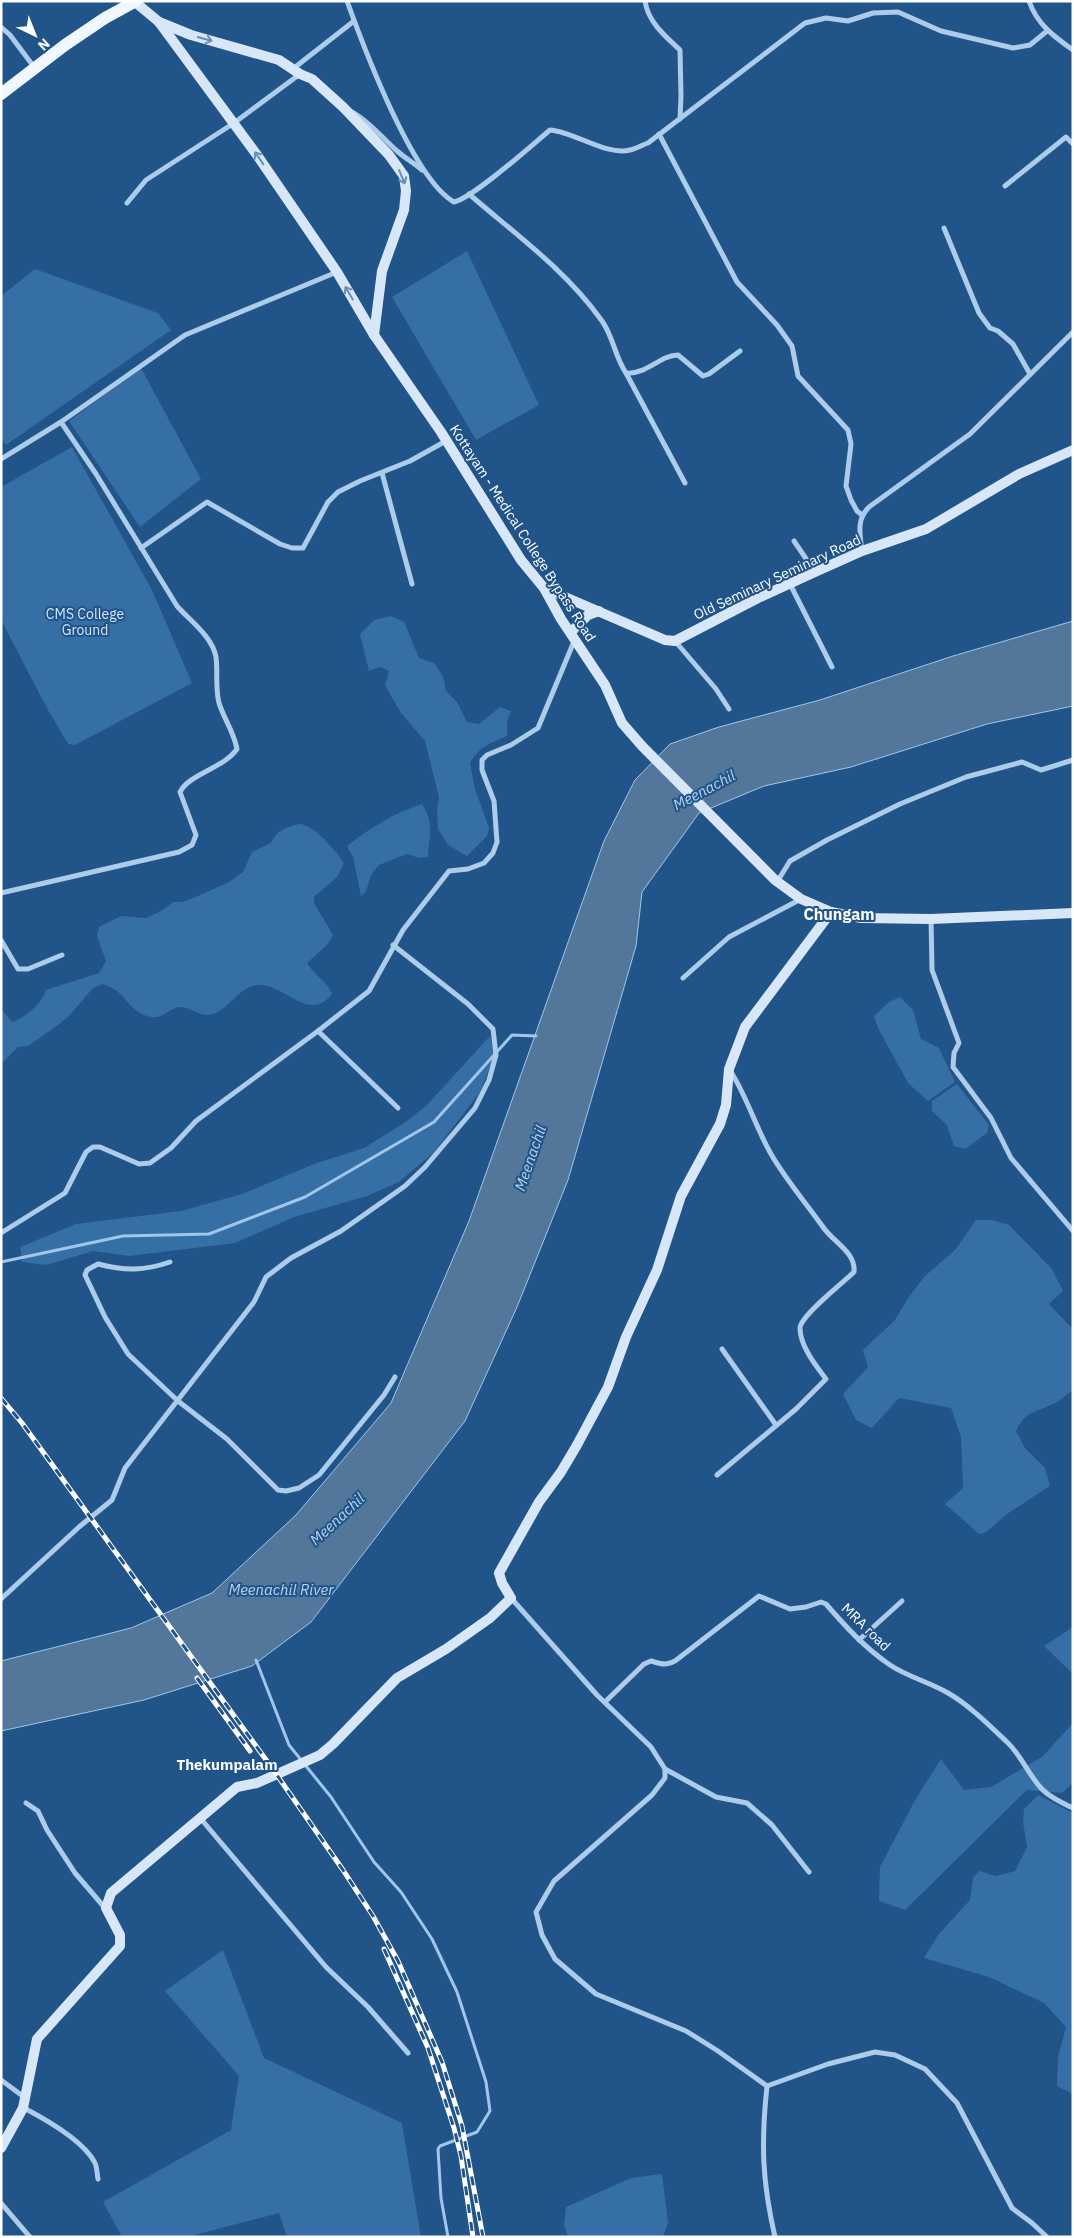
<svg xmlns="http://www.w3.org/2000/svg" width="1074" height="2238" viewBox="0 0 1074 2238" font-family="'IBM Plex Sans',sans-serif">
	<rect width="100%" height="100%" fill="#215488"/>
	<g fill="#356fa5">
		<polygon points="467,251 539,405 476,440 392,297"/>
		<polygon points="35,269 158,313 171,330 6,445 1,439 1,296"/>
		<polygon points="141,368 201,479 140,527 69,421"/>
		<polygon points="72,447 152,590 192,683 75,745 68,744 48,710 1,620 1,487"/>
		<path d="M391,616L404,622L419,658L434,663L443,676L446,691L457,702L467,722L479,724L500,707L511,711L507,721V736C489,744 480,746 470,763L475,789L489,828L487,836L467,856L448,845L438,829L437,810L439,797L425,741L401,713L385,685L389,671L380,667L369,671L360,634L374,620Z"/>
		<path d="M422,804C435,825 429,835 428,857L419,858L407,854L379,865L371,875L366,891L361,896L353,857L347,846C370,828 394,813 422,804Z"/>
		<path d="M298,824C313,823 337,852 344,863L337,877L314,897V903L333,935L328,944L307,963C314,975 327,981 332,994C308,1024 286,983 257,985C239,987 230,1008 213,1014C201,1018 192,1007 180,1007C169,1008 163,1019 152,1017C133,1014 130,1002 117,991C113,988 107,986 103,984L93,988L69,1016L58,1025L28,1046L18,1047L1,1064V1009L12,1022C26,1017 41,1005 46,990L99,973L106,961L97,936L99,927L121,916L146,918L163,910L173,902H182L198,896L229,882L243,872L252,852L271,843C276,831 286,827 298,824Z"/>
		<polygon points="900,997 913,1010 921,1039 939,1048 955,1082 928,1101 908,1083 878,1028 874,1016 889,1002"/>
		<polygon points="490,1036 495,1055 480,1092 434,1152 399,1182 367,1196 294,1217 235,1243 129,1256 93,1251 46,1265 22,1262 20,1247 76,1224 181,1211 242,1194 314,1164 364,1148 404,1123 426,1106"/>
		<polygon points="957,1084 989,1125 987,1133 965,1149 954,1146 947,1125 932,1111 932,1101"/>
		<path d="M976,1220H992L1009,1225L1052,1269L1063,1291L1049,1304L1071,1327L1073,1326V1390C1067,1394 1062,1399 1057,1402C1039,1412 1025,1410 1016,1431L1025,1448L1045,1468L1050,1486L1007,1514L985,1533L979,1534L945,1504L963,1488L961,1437L951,1408L899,1398L872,1428L856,1420L843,1394L868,1367L863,1350L895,1320L908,1298L925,1276L955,1250Z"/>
		<polygon points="1073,1627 1073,1687 1071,1672 1044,1646"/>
		<polygon points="1073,1723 1073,1783 1062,1793 1027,1790 905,1910 879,1901 880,1867 914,1802 941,1759 964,1790 991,1787 1042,1757"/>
		<polygon points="1038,1795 1073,1813 1073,2094 1057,2086 1058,2057 1066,2027 1044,2003 989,1977 924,1958 938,1935 970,1900 973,1878 979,1871 996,1876 1015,1871 1027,1847 1023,1822 1024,1809"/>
		<polygon points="223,1950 264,2058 402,2123 421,2237 287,2237 279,2213 187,2237 122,2237 103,2202 231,2130 239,2076 165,1991"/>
		<polygon points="662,2174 668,2223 663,2237 568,2237 564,2225 566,2207 631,2178"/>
	</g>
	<polygon fill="#52779b" stroke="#a0c7eb" points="1073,621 1073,706 987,724 851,767 764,786 699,813 642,892 636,946 568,1180 517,1307 465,1421 311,1622 252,1666 144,1700 1,1731 1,1661 131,1628 212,1593 296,1515 391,1403 469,1221 604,841 635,780 670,744 719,727 820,700 953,656"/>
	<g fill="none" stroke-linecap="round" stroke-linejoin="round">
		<g stroke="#a0c7eb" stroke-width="3">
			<polyline points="1,1262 123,1236 209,1234 305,1197 434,1122 512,1035 536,1036"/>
			<polyline points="256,1660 289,1745 331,1797 374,1862 401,1892 432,1939 457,1992 486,2082 490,2111 477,2132 440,2146 438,2149 441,2198 448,2237"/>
		</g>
		<g stroke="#acccea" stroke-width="5">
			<path d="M347,1C364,48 413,179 454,202C473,198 532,145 550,130C575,132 606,156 630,150C636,149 642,145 648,143L805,23L826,18L848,21L873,13L898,12L941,31L1013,48L1030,45L1047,31"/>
			<path d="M645,1C648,22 665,36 680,50L681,96L680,119"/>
			<path d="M1029,1C1037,24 1053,36 1073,50"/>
			<polyline points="1,27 10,35 34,67"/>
			<polyline points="294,68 354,21"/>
			<path d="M352,112C370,122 382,138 397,151C405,158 414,163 422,170"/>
			<polyline points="659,134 737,282 777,325 792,346 798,376 848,430 851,444 846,486 851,500 857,511 862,515"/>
			<polyline points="1005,186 1066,137 1073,144"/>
			<path d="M469,194C515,234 566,270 602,321C613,336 615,357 626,373C646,375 660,355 678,355L703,376L709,374L740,351"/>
			<polyline points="127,203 146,180 234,123 300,74"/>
			<polyline points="944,228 979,313 990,328 998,331 1013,344 1030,374"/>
			<polyline points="626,373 685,483"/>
			<polyline points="61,422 185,335 337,272"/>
			<path d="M1,459L61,422L96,474L177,606C190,621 212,636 216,657C218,672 215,687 219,703C224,719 234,732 237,749C224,768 189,774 180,792L196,835L192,845L179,852L1,893"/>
			<polyline points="382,473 412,584"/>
			<polyline points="794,541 815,572"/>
			<polyline points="141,548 207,502 280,544 292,548 303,548 328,502 338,492 360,481 410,461 446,441"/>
			<path d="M862,551C860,534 856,520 869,507L970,434L1073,332"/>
			<polyline points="790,584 832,667"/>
			<polyline points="675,641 716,689 729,709"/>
			<polyline points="777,882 790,861 827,840 900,804 966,777 1022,762 1041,770 1073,760"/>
			<polyline points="931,919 932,970 959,1043 954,1053 953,1067 991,1118 1011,1158 1073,1231"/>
			<polyline points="1,940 18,969 28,969 62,955"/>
			<polyline points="683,978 729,937 801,899"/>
			<polyline points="318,1031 398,1108"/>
			<polyline points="1,1233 65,1193 86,1152 93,1147 100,1147 139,1164 150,1163 171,1148 196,1121 318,1031 369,991 403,930 449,871 468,869 484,863 493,853 497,842 494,801 482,770 482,760 487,755 511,745 538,728 575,639"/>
			<path d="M170,1262C144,1271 125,1271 98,1264L87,1270L85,1275L105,1317L128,1354L178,1401L227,1439L278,1490L286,1491L299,1488L319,1475L384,1395L395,1377"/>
			<polyline points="722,1349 776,1425"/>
			<path d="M717,1475L796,1409L826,1379C816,1366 800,1346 800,1328C800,1316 844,1282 854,1272C856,1252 833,1242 823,1227C806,1203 786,1180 771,1154C756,1128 747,1097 731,1072"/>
			<polyline points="511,1598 597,1695 651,1747 665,1769 665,1778 652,1795 554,1881 536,1912 542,1935 555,1959 596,1994 686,2031 718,2051 767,2086 828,2064 875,2052 895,2055 925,2069 957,2103 1012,2208 1032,2223 1047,2237"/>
			<polyline points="1,1599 79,1527 112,1500 125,1468 254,1302 266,1277 291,1258 341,1231 405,1186 425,1167 475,1108 489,1080 496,1055 493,1029 468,1004 393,945"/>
			<polyline points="859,1640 902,1601"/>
			<path d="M605,1702L644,1664L651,1661C662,1664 664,1666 675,1661L759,1596L790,1609L806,1607L821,1602L826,1604C845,1626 865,1648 890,1665C908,1677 929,1682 948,1693C969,1705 989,1725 1007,1742C1021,1755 1028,1774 1041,1788C1049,1797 1062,1803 1073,1808"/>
			<polyline points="665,1769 716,1797 747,1803 772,1825 809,1872"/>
			<polyline points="26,1803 38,1811 47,1830 75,1873 105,1908"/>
			<polyline points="201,1819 326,1967 368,2007 408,2053"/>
			<polyline points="1,2080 24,2097"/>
			<path d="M767,2086C761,2143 762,2181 775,2237"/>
			<path d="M24,2108C45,2119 84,2141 95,2163C97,2167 97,2174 98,2179"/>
			<polyline points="1,2203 30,2237"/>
		</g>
		<g stroke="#d8e7f8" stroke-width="10">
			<polyline points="135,2 159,22 191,35 279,60 300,74 312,79 343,107 389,155 404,176 406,191 404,210 382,271 374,335"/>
			<polyline points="159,22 257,155 337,272 374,335 441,432 521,560 544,588 561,619 605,685 622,723 642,746 775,880 801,899 831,912 861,918 931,919 1073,913"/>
			<polyline points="544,588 665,640 675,641 758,598 815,572 862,551 926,529 1019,474 1073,450"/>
			<polyline points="571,632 588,615 599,611"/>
			<polyline points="1,2148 23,2108 37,2039 120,1946 120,1935 106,1908 111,1893 237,1787 257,1783 320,1755 333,1744 397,1678 446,1649 490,1618 511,1598 502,1583 499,1573 539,1502 561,1472 577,1445 608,1387 626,1337 657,1270 681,1196 720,1124 726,1105 729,1069 745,1027 831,912"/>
		</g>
		<polyline stroke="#f0f7fe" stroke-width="12" points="1,94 65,45 105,18 136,1"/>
		<g stroke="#fff" stroke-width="5">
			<g id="rail">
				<polyline points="1,1398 22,1423 272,1768 343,1870 373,1916 398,1961 442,2062 462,2126 483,2237"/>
				<polyline points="197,1678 250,1751"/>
				<polyline points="384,1949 428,2048 454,2128 461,2156 473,2237"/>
			</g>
		</g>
		<use href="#rail" stroke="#215488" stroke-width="3" stroke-dasharray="9" stroke-linecap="butt"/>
	</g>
	<defs><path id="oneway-shaft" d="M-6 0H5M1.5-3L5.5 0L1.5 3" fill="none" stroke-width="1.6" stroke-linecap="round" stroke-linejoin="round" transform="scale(1.25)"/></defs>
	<g stroke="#6a8fb5">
		<use href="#oneway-shaft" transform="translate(205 39) rotate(16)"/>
		<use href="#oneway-shaft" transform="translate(259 158) rotate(-125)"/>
		<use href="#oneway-shaft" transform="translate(402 177) rotate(67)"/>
		<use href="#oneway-shaft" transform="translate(349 293) rotate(-121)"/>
	</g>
	<g text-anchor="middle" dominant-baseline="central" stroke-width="4" stroke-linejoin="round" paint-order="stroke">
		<g font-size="14" fill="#fff" stroke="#215488">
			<text transform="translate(523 533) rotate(57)">Kottayam - Medical College Bypass Road</text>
			<text transform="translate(777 577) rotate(-25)">Old Seminary Seminary Road</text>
			<text transform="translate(866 1627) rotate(44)">MRA road</text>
		</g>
		<g font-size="14" fill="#d1e5f8" stroke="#215488">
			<text x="85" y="614">CMS College<tspan x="85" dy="16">Ground</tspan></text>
		</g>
		<g font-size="15" font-style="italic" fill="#b8d6f1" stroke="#215488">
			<text transform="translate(704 790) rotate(-28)">Meenachil</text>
			<text transform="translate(530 1158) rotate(-71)">Meenachil</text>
			<text transform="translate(337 1519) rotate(-43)">Meenachil</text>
			<text x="281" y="1589">Meenachil River</text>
		</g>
		<g font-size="15" font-weight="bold" fill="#fff" stroke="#215488">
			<text x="227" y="1764">Thekumpalam</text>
		</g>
		<g font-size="16" font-weight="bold" fill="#fff" stroke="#215488">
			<text x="839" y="914">Chungam</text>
		</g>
	</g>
	<rect width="1074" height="2238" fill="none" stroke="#ffffff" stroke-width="5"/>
	<g transform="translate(35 35) rotate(137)" stroke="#215488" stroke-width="4" paint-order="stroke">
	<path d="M0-4L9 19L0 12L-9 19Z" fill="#ffffff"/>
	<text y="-8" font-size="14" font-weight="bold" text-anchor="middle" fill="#ffffff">N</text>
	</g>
</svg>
